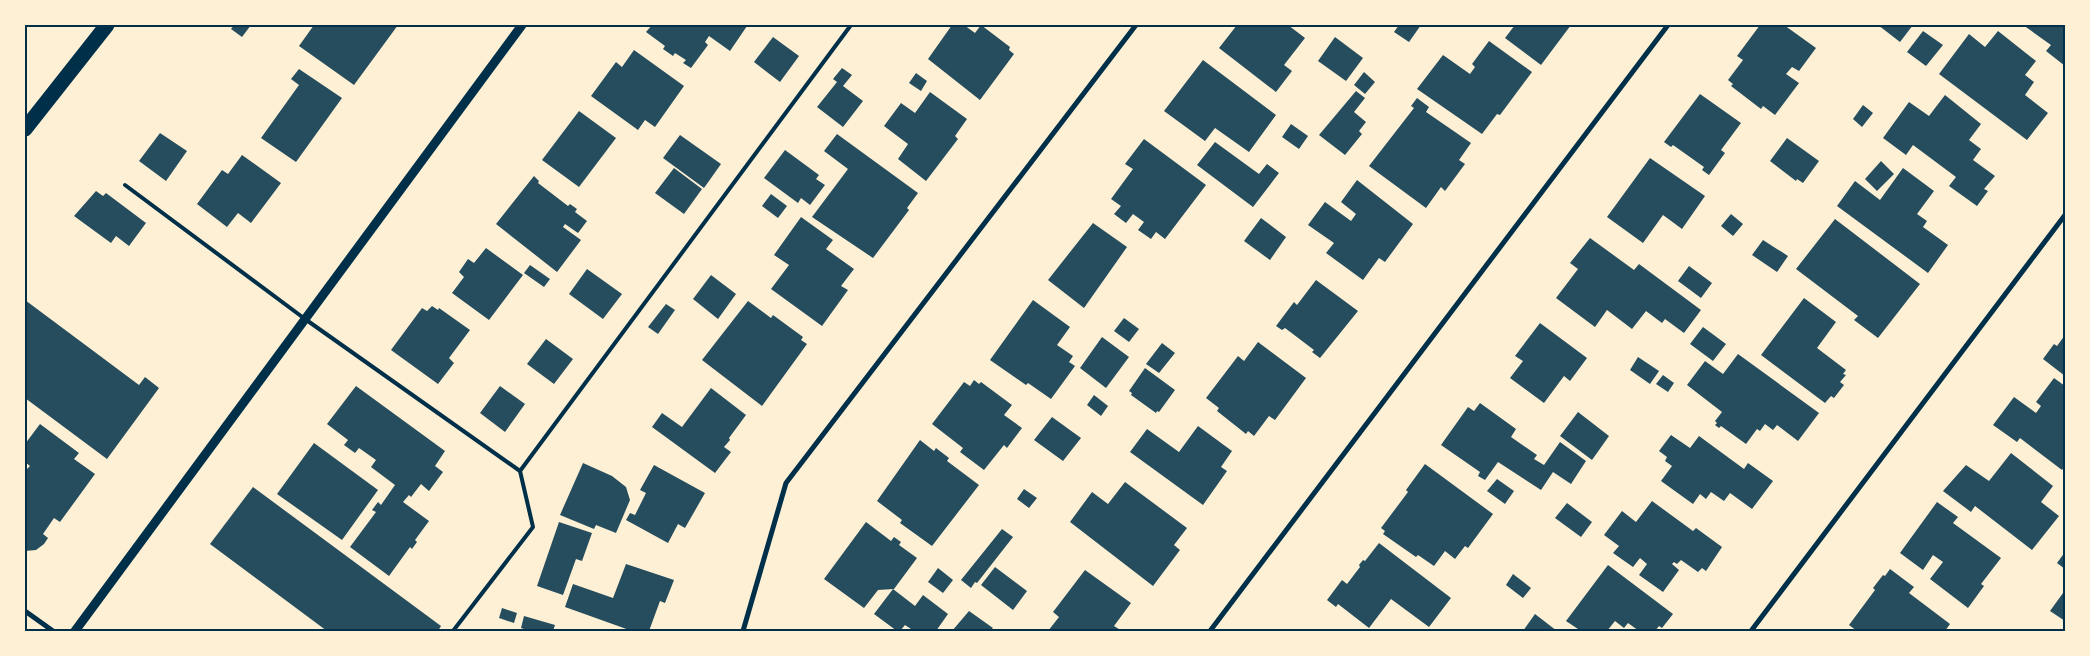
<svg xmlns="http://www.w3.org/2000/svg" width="2090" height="656" viewBox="0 0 2090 656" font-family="Jost,sans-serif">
	<rect width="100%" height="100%" fill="#fdf0d5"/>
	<g fill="#264d5e">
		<polygon points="234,25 251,25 242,37 231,29"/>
		<polygon points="314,25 398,25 354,85 299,46"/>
		<polygon points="652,25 746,25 747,26 730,51 709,36 705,42 708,45 691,68 683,63 686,60 675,53 673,56 663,49 665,46 646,32"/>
		<polygon points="952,25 964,25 975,33 981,25 1010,47 1009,50 1014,54 980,100 928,59"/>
		<polygon points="1237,25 1288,25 1305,38 1284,65 1292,71 1276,92 1219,48"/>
		<polygon points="1399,25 1421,25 1409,42 1394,32"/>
		<polygon points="1515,25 1571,25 1541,65 1505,38"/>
		<polygon points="1760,25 1784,25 1816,48 1799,71 1792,67 1786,74 1799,83 1775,115 1763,106 1761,109 1731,86 1733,84 1728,80 1743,60 1737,56"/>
		<polygon points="1878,25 1913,25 1900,42"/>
		<polygon points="2023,25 2065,25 2065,66 2046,51 2051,45"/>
		<polygon points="1923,31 1943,45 1926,66 1907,52"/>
		<polygon points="1998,31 2036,61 2025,75 2034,82 2025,95 2048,113 2027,140 1939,74 1969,34 1985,47"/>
		<polygon points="773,37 799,56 780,82 754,62"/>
		<polygon points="1335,37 1363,58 1346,81 1318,61"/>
		<polygon points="1489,41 1532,72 1500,115 1497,114 1482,134 1417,89 1443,55 1470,74 1475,67 1472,64"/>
		<polygon points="634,50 684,86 655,127 645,120 638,130 591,96 616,62 622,67"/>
		<polygon points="1203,60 1276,115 1249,152 1215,128 1205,141 1164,111"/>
		<polygon points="842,68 852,75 843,86 863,101 843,127 817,107 837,82 833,79"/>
		<polygon points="299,69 342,98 296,162 261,138 299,85 291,79"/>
		<polygon points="1364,72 1375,82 1365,94 1354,85"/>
		<polygon points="916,73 927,81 921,91 909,83"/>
		<polygon points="1356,91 1365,98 1354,112 1366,122 1359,131 1362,134 1345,155 1319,135"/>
		<polygon points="930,92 967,119 955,136 958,139 926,181 898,159 908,144 884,126 901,103 915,113"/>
		<polygon points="1700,94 1741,123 1721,150 1725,153 1709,175 1702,170 1704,167 1673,145 1671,147 1664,142"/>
		<polygon points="1945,95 1981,124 1969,140 1981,149 1973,160 1995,176 1984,189 1988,191 1977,206 1949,186 1956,177 1913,145 1906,155 1883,138 1909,102 1929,116"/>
		<polygon points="1417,98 1429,107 1426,112 1471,143 1459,160 1465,164 1445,191 1441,187 1426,208 1369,166 1414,108 1411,106"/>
		<polygon points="1863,105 1873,113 1862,127 1853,119"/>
		<polygon points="579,111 616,138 579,187 542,160"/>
		<polygon points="1291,124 1308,136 1299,149 1282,137"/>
		<polygon points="160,133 187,151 166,181 139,161"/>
		<polygon points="837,134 918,193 907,208 909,210 873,258 812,217 848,169 824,151"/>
		<polygon points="680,135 721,164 704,188 663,158"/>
		<polygon points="1787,138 1819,161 1803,183 1797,179 1796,181 1770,161"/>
		<polygon points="1144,139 1206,185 1165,239 1156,232 1151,239 1138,230 1144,222 1133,214 1126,223 1114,214 1121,206 1111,199 1133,169 1125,164"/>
		<polygon points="1215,142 1259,174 1267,164 1279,173 1253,207 1197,165"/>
		<polygon points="785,150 819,175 816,179 825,185 810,205 801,198 798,203 764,178"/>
		<polygon points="242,155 281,183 251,223 238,213 227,227 197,204 222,170 228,174"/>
		<polygon points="1650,158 1705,196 1682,229 1663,215 1643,243 1607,217"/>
		<polygon points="1881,161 1894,174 1877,191 1865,179"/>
		<polygon points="674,168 702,189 684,214 655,193"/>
		<polygon points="1903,168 1934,191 1917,214 1927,221 1923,227 1948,245 1928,273 1837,206 1855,181 1880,200"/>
		<polygon points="534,176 539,181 538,183 568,206 570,204 577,209 575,212 587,221 578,233 565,224 563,227 581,240 557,272 496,224"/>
		<polygon points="1357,180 1413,224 1385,262 1379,258 1363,280 1326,253 1334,243 1308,225 1325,202 1351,221 1356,214 1341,202"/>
		<polygon points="96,191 103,196 106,193 146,223 129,246 116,236 111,243 74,216"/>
		<polygon points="771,194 787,206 778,218 762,206"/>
		<polygon points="1731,214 1743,224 1733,236 1721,226"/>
		<polygon points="801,217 833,240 826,249 854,269 841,286 848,290 822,326 771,289 789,265 774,255"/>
		<polygon points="1261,218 1286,237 1270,260 1244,241"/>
		<polygon points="1835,219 1920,284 1878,338 1854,320 1858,316 1796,269"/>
		<polygon points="1093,223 1127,247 1084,308 1048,280"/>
		<polygon points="1590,238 1634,270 1639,264 1701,310 1684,333 1665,319 1662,323 1646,311 1632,329 1607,310 1595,327 1556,298 1578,269 1570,263"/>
		<polygon points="1763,240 1788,256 1777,272 1752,255"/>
		<polygon points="486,248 523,275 489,320 452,293 464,277 459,272 468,259 474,263"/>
		<polygon points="530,265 550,279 544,287 524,273"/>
		<polygon points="1689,266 1712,283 1701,298 1678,281"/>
		<polygon points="587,269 622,294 603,319 569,294"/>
		<polygon points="711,275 736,294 718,319 693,299"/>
		<polygon points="1316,280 1358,311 1320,358 1312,352 1314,350 1285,328 1282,330 1276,326 1294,302 1297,305"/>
		<polygon points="1804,298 1836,322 1817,348 1846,370 1843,374 1846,375 1840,382 1844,385 1834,398 1831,396 1825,403 1761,355"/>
		<polygon points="25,300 139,385 145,377 159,388 107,459 25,398"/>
		<polygon points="1033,300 1070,327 1057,345 1073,356 1069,362 1075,366 1051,399 1028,383 1026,385 990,360"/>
		<polygon points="748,301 771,318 773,315 803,337 801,340 807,344 762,406 702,360"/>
		<polygon points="666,304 675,310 658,334 648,327"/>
		<polygon points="432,306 438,310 439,308 470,330 449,358 454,363 438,384 391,350 422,308 427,311"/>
		<polygon points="1124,318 1139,329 1129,342 1114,331"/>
		<polygon points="1540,323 1587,358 1570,381 1564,376 1544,403 1510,378 1523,361 1515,356"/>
		<polygon points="1703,327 1726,344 1713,361 1690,344"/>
		<polygon points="2065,335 2065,376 2043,359 2054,344 2057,346"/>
		<polygon points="1102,337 1129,357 1106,388 1080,368"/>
		<polygon points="546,339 573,359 554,384 527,364"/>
		<polygon points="1258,342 1306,378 1275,420 1269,416 1254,436 1248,431 1246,434 1217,411 1219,408 1206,398 1238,356 1244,361"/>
		<polygon points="1162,343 1175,353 1159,373 1146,364"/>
		<polygon points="1738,354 1819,413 1798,441 1777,425 1773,430 1765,424 1760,431 1757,429 1746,444 1721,426 1719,428 1715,425 1717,423 1715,421 1722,412 1687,385 1705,361 1723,374"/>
		<polygon points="1638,357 1659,371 1650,384 1630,370"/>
		<polygon points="1145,368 1175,390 1159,412 1157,411 1156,413 1131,395 1132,393 1129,391"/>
		<polygon points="1663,375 1674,383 1668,392 1656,384"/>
		<polygon points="2054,378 2065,386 2065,466 2062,470 2020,438 2017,442 1993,425 2014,397 2036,413 2041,406 2036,402"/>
		<polygon points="974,380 979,384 981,382 1012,405 1004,415 1022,428 1007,448 1004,445 984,470 960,452 963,448 932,424 964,382 970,386"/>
		<polygon points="356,386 445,451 435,466 443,472 429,491 421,484 411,497 409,495 403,502 429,521 415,540 417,542 412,549 410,547 389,576 350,547 376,512 372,510 378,502 381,505 395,485 371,467 376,460 359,448 355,453 344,445 348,440 327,424"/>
		<polygon points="500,386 525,404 505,432 480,413"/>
		<polygon points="711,388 746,415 729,438 730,440 724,447 731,452 715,473 652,427 662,413 682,427"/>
		<polygon points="1094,395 1108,406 1101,416 1087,405"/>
		<polygon points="1480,403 1516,429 1511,437 1537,455 1534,459 1544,465 1560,442 1586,461 1571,484 1553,472 1541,490 1498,462 1485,480 1478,476 1480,472 1441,445 1468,407 1474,411"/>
		<polygon points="1578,412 1609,436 1592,460 1560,436"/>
		<polygon points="1052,417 1081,438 1063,461 1034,440"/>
		<polygon points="40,424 79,453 74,459 95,474 60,522 54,518 43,534 48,538 44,544 36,550 25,551 25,471 30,466 25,462 25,444"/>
		<polygon points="1198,426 1232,451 1221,467 1227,471 1203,505 1130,452 1147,429 1179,452"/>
		<polygon points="1671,435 1690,448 1699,436 1744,469 1748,463 1773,481 1752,509 1730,493 1724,501 1711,492 1706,499 1700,494 1693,504 1661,481 1672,466 1665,461 1667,457 1659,451"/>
		<polygon points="920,440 934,451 936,448 949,458 947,461 979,485 932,546 900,523 902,520 877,501"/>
		<polygon points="314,443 378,490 342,540 277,494"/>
		<polygon points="2011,453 2053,486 2041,502 2059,516 2032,550 1975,506 1971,512 1943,491 1966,465 1989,481"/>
		<polygon points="583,463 612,476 626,487 630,500 616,533 596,525 594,529 560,515"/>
		<polygon points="1425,464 1493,514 1468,548 1465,546 1455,559 1445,551 1434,566 1418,555 1416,557 1383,534 1385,531 1381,528 1408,492 1406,490"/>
		<polygon points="654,465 705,493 685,528 678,524 668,543 626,520 630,513 635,515 646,493 640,490"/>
		<polygon points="1497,479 1514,491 1505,504 1487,491"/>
		<polygon points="1125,482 1187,528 1174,545 1180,550 1153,586 1070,522 1092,492 1108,504"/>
		<polygon points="253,487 441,626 438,631 327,631 214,547 210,544"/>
		<polygon points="1024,489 1037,498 1029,508 1017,499"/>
		<polygon points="1652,501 1693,531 1696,528 1722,547 1706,571 1702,568 1698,572 1681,560 1677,564 1674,562 1672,564 1679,570 1663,592 1639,575 1647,564 1640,558 1633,567 1613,553 1619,546 1604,535 1622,511 1636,522"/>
		<polygon points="1937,502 1958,517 1953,523 2001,558 1981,584 1984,586 1968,608 1930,579 1943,562 1933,555 1923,570 1900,553"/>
		<polygon points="1567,503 1592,522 1581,537 1555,518"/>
		<polygon points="559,522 592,533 582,561 576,559 563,595 537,586"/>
		<polygon points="866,522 891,541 894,537 901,542 899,545 917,558 894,589 878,590 864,608 824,579"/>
		<polygon points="1002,529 1013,537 977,583 975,582 971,588 961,580"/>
		<polygon points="1379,543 1451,598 1429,627 1391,599 1369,628 1338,604 1336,607 1327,600 1342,580 1347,584 1360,567 1359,565 1363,560 1365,561"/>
		<polygon points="2065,552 2065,569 2057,563"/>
		<polygon points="626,564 674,580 665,603 660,601 649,631 632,631 565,607 573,584 613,598"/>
		<polygon points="1608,565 1673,614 1662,628 1659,626 1655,631 1639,631 1628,623 1624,628 1615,621 1607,631 1581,631 1566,621"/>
		<polygon points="995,567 1027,591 1013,610 981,585"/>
		<polygon points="938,568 953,580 943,593 928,582"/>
		<polygon points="1890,569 1914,587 1909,593 1950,624 1945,631 1857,631 1849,625 1875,590 1873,588 1883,575 1885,576"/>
		<polygon points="1085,570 1131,603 1114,626 1122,631 1048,631 1059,617 1053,612"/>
		<polygon points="1513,574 1531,588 1523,598 1506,585"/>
		<polygon points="893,589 915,606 923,595 948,614 936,631 914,631 905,625 900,631 897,631 874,614"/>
		<polygon points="2063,593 2065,595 2065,621 2050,611"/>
		<polygon points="502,608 517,613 514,623 499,618"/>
		<polygon points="969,611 993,628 990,631 952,631"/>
		<polygon points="1535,614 1557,631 1523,631"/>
		<polygon points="524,616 555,625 553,631 530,631 521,628"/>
	</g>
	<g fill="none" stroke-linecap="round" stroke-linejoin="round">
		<g stroke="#003049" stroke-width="4">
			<polyline points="125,185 305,319 520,471 533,527 453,631"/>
			<polyline points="520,471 851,25"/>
		</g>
		<g stroke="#003049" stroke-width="5">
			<polyline points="25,611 53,631"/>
			<polyline points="743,631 786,483 1136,25"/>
			<polyline points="1210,631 1668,25"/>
			<polyline points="1751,631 2065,215"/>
		</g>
		<polyline stroke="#003049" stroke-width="9" points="75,631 522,25"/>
		<polyline stroke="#003049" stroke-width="15" points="25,129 107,25"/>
	</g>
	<rect width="2090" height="656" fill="none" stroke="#fdf0d5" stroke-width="52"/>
	<rect x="26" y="26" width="2038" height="604" fill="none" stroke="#003049" stroke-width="2"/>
</svg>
